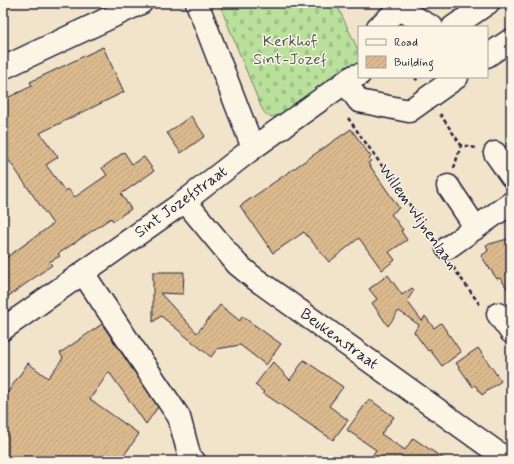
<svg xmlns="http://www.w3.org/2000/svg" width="514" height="464" viewBox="0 0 514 464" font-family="Mynerve,sans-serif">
	<defs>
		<pattern id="cemetery-stones" width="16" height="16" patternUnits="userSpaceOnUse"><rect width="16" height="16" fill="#b9e19c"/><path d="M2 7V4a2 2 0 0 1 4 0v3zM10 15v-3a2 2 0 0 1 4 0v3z" fill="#9fc187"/></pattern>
		<pattern id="building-hatch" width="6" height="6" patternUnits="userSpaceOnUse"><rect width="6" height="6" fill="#dcba8e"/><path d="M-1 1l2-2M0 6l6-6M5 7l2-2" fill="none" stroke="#bca07b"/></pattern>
	</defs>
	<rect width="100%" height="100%" fill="#f2e3cb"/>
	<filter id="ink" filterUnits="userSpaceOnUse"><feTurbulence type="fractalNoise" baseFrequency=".025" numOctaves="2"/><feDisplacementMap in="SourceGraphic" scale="8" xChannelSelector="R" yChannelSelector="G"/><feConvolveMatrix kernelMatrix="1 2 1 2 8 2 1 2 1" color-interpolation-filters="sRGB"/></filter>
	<g filter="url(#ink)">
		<path fill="url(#cemetery-stones)" stroke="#6e826c" d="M219,3H336L359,52V64L349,65L279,117C265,117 265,115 259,102Z"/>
		<g fill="url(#building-hatch)" stroke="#22223b">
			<polygon points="103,47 124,92 40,133 58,157 46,165 65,191 68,189 75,197 107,175 102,168 124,152 132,164 144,157 154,171 121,194 131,209 113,221 111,218 58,254 60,256 49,262 52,265 3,300 3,260 53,224 3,152 3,100 32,86 30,82"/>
			<polygon points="191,116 205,136 181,153 167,133"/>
			<polygon points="351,129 371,157 369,159 371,161 368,163 399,208 391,214 403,230 401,231 407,240 389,252 395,260 382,270 359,238 329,262 304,232 273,253 240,206"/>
			<polygon points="511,238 511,294 500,278 497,279 481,256 488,251 486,245"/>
			<polygon points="153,272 184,272 183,294 160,293 197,333 220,305 240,321 242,316 281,344 266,365 240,345 217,349 211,357 161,316 153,322"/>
			<polygon points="388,275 402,295 412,288 414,290 407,301 422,321 425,316 434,328 441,323 461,352 442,366 430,350 428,351 414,332 419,325 399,311 388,326 372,303 377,299 369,289"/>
			<polygon points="102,324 158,407 146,424 109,372 90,399 139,434 120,461 3,461 3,399 28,363 48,378 63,358 60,353"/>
			<polygon points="478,348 501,381 482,395 475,385 473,387 456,363"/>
			<polygon points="304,360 343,387 329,406 348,420 333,440 263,393 264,392 255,385 273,362 290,380"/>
			<polygon points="369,399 394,417 381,434 405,450 413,438 447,461 369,461 376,450 347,430"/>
		</g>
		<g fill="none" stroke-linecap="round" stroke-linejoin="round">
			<g stroke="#22223b" stroke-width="25">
				<g id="minor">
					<polyline points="197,3 253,148"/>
					<polyline points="378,27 399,9 432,27"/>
					<polyline points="453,27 488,3"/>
					<polyline points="487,56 509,41"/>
					<polyline points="3,68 141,3"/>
					<polyline points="345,82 359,101 409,111 457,77"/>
					<polyline points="495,153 511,176"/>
					<polyline points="448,186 476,228"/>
					<polyline points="185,201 237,264 254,278 509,461"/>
					<polyline points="447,248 511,203"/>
					<polyline points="83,273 179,417 190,458 194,461"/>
					<polyline points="498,314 511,332"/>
					<polyline points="3,329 185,201 253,148 354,76 359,75"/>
				</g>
			</g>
			<g stroke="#22223b" stroke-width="2.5" stroke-dasharray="4 3" stroke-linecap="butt">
				<polyline points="415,77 418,82"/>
				<polyline points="440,114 461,145"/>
				<polyline points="348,118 432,236"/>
				<polyline points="454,168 461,145 476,148"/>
				<polyline points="453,267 480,305"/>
			</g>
			<use href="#minor" stroke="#fcf5e5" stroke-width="22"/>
		</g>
	</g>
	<g text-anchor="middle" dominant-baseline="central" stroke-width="3" stroke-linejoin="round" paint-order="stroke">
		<g font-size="16" fill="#4f5b58" stroke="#fcf5e5">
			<text x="290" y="41">Kerkhof<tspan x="290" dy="18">Sint-Jozef</tspan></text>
		</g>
		<g font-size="16" fill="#22223b" stroke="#fcf5e5">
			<text transform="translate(181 202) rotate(-36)">Sint Jozefstraat</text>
			<text transform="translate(418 217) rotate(55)">Willem Wijnenlaan</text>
			<text transform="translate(339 339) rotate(36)">Beukenstraat</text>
		</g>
	</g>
	<rect width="514" height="464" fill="none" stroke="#fcf5e5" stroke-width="16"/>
	<rect x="8" y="8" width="498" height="448" fill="none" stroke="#22223b" stroke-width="1.5" filter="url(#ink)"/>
	<rect x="358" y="26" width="130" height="52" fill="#fcf5e5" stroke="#a5a1a1"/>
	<rect x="366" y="39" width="20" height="6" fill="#fcf5e5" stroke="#a5a1a1"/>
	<text x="394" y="46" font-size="12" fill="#22223b">Road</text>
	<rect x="366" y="56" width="20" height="12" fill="url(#building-hatch)" stroke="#a5a1a1"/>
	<text x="394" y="66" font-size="12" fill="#22223b">Building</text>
</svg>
